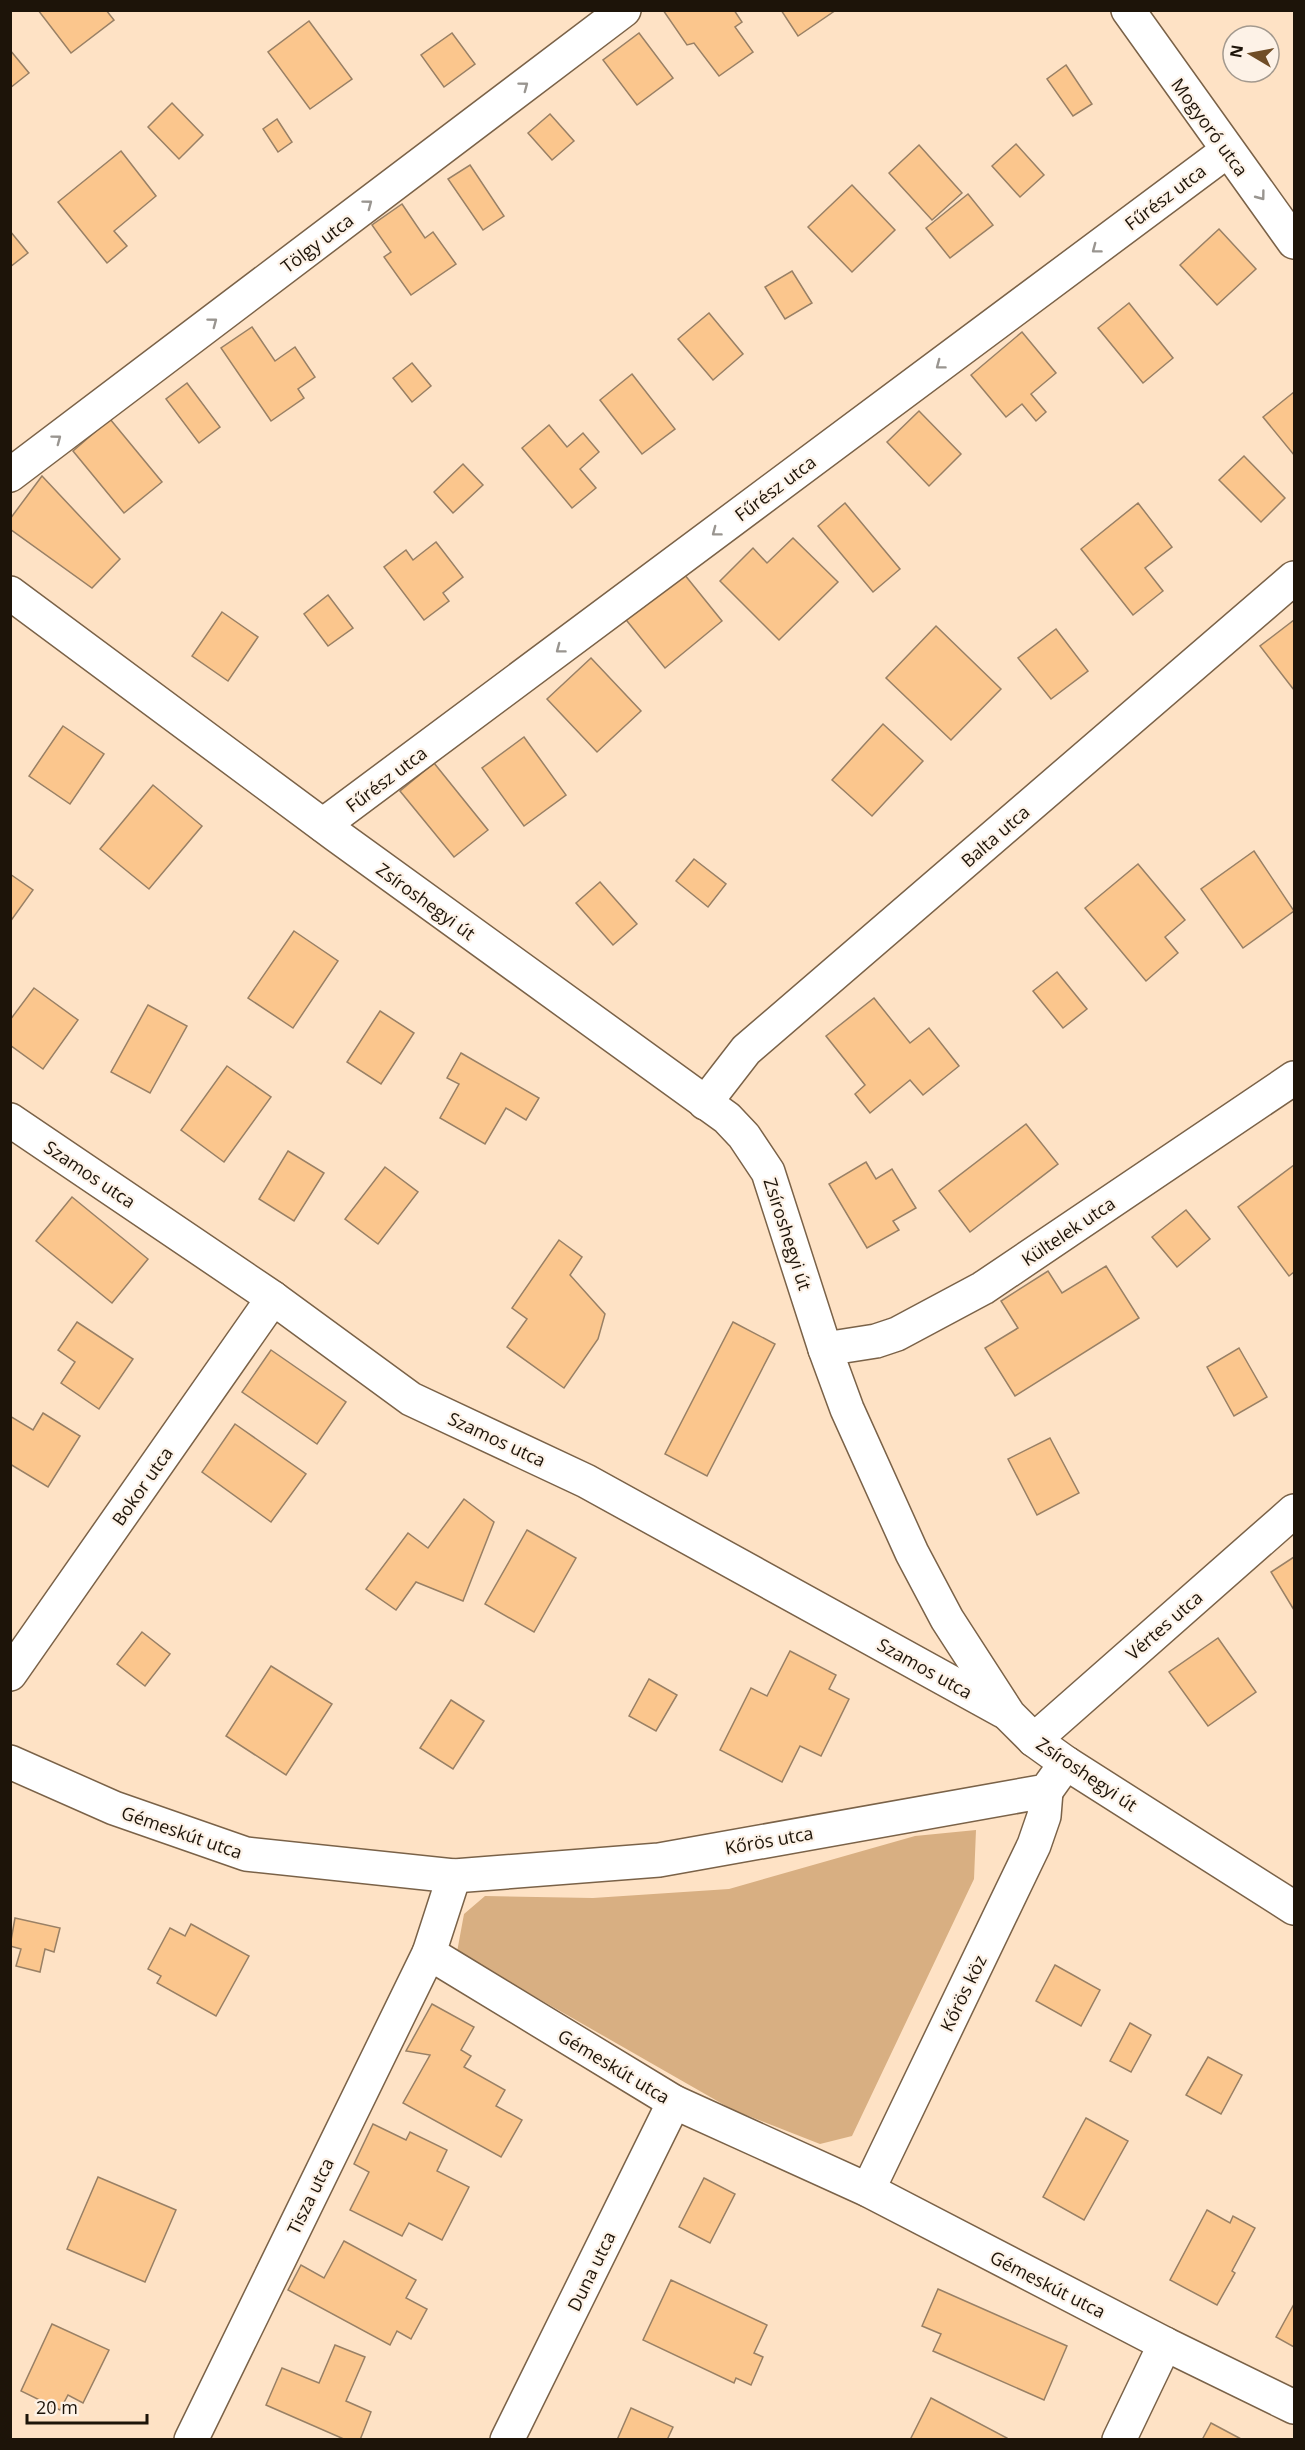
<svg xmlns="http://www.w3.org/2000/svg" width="1305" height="2450" viewBox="0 0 1305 2450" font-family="'Open Sans',sans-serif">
	<rect width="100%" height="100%" fill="#fee2c5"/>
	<polygon fill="#d8af82" points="976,1830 974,1879 852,2136 820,2144 733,2110 457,1952 464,1914 485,1896 593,1898 729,1889 915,1836"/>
	<g fill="#fbc68d" stroke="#998065" stroke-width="1.5">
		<polygon points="38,10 106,10 114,20 71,53"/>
		<polygon points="663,10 734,10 742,22 735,27 753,52 719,76 694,43 687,45"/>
		<polygon points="781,10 836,10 798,36"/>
		<polygon points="309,21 352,79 310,109 268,52"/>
		<polygon points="452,33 475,64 444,87 421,55"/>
		<polygon points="639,33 673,78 637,105 603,60"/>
		<polygon points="10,50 29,73 10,88"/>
		<polygon points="1066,65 1092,104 1073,116 1047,79"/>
		<polygon points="172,103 203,135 179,159 148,127"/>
		<polygon points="550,114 574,141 552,160 528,133"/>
		<polygon points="277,119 292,142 278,152 263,129"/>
		<polygon points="1016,144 1044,175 1020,197 992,166"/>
		<polygon points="919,145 962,193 932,220 889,173"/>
		<polygon points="121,151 156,196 114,231 127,246 107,263 58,202"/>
		<polygon points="470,165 504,216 483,230 448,179"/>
		<polygon points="852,185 895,230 852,272 808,227"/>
		<polygon points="968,194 993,225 950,258 926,228"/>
		<polygon points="402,204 425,238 433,232 456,264 411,295 384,257 391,252 372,225"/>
		<polygon points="1219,229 1256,269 1217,305 1180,265"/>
		<polygon points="10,231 28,253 10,267"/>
		<polygon points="792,271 812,303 785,319 765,287"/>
		<polygon points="1129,303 1173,358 1143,383 1098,328"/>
		<polygon points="709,313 743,354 713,380 678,339"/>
		<polygon points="252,327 275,361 295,347 315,377 298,389 304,398 271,421 221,348"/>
		<polygon points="1022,332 1056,373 1031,394 1046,412 1036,421 1022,404 1006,417 971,375"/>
		<polygon points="412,363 431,386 412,402 393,378"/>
		<polygon points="632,374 675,429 642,454 600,400"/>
		<polygon points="187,383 220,427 199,443 166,399"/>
		<polygon points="1294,392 1294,455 1263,417"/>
		<polygon points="919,411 961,454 929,486 887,442"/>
		<polygon points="110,419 162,482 124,513 73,451"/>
		<polygon points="549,425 567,447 583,433 599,452 580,469 596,488 572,508 522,448"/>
		<polygon points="1244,456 1285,498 1261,522 1219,480"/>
		<polygon points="463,464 483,485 453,513 434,492"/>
		<polygon points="42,476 120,559 92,588 10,529 10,519"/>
		<polygon points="845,503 900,569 873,592 818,526"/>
		<polygon points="1138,503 1172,547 1145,568 1163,591 1133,615 1081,549"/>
		<polygon points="793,538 838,582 779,640 720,581 753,548 767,563"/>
		<polygon points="436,542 463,577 443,593 449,601 424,620 384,567 406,550 413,560"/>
		<polygon points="680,569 722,621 665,668 623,616"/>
		<polygon points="328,595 353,628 328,646 304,614"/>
		<polygon points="222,612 258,637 228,681 192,656"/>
		<polygon points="1294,620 1294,690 1260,646"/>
		<polygon points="936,626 1001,689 951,740 886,678"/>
		<polygon points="1056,629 1088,671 1051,699 1018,658"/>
		<polygon points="591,658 641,711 597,752 547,699"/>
		<polygon points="883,724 923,761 872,816 832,780"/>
		<polygon points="63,726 104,754 70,804 29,776"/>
		<polygon points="524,737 566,795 524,826 482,768"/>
		<polygon points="434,763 488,830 454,857 400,791"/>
		<polygon points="153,785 202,826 149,889 100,849"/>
		<polygon points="1254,851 1294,911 1243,948 1201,889"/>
		<polygon points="694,859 726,884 708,907 676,881"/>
		<polygon points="1138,864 1185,920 1165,937 1178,953 1146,981 1085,908"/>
		<polygon points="10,874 33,890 10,922"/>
		<polygon points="600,882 637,924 613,945 576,903"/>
		<polygon points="294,931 338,961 293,1028 248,998"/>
		<polygon points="1057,972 1087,1009 1063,1028 1033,991"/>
		<polygon points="34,988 78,1020 43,1069 10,1045 10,1020"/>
		<polygon points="874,998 910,1043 929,1028 959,1066 923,1095 910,1080 870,1113 855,1094 865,1085 826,1036"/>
		<polygon points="148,1005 187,1026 150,1093 111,1072"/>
		<polygon points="380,1011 414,1033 381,1084 347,1062"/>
		<polygon points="461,1053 539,1098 526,1120 506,1108 485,1144 440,1118 459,1084 447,1078"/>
		<polygon points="227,1066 271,1097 224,1162 181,1130"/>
		<polygon points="1026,1124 1058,1164 970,1232 939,1191"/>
		<polygon points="288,1151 324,1173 294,1221 259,1199"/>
		<polygon points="866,1162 876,1179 892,1169 916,1208 893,1221 899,1230 867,1248 829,1184"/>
		<polygon points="1294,1165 1294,1272 1289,1276 1238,1207"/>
		<polygon points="385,1167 418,1192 378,1244 345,1219"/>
		<polygon points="72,1197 148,1259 112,1303 36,1241"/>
		<polygon points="1186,1210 1210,1239 1177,1267 1152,1237"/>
		<polygon points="559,1240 582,1257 570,1275 605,1314 598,1339 564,1388 507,1347 527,1319 512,1308"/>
		<polygon points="1106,1266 1139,1318 1015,1396 985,1348 1018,1328 1001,1301 1048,1271 1062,1293"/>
		<polygon points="77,1322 133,1359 99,1409 61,1383 75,1362 58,1350"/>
		<polygon points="733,1322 775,1344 707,1476 665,1454"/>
		<polygon points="1239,1348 1267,1397 1234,1416 1207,1367"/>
		<polygon points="271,1350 346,1402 317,1444 242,1392"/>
		<polygon points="43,1413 80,1436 48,1487 10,1464 10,1416 33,1430"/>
		<polygon points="235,1424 306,1474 271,1522 202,1472"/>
		<polygon points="1050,1438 1079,1493 1037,1515 1008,1459"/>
		<polygon points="464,1499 494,1522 463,1601 416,1582 396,1610 366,1589 408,1533 428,1548"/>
		<polygon points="527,1530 576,1558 534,1632 485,1604"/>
		<polygon points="1294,1557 1294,1610 1271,1572"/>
		<polygon points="142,1632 170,1654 145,1686 117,1664"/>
		<polygon points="1218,1638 1256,1692 1208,1726 1169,1672"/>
		<polygon points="790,1651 836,1675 829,1689 849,1699 821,1756 800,1746 782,1782 720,1750 751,1688 767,1696"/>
		<polygon points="271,1666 332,1704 286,1775 226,1736"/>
		<polygon points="649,1679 677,1695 656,1731 629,1716"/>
		<polygon points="451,1700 484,1721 453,1769 420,1748"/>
		<polygon points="15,1918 60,1928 54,1952 45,1949 40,1972 16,1966 21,1949 10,1946"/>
		<polygon points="191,1924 249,1956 216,2016 157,1983 161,1976 148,1969 170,1928 185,1936"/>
		<polygon points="1055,1965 1100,1990 1081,2026 1036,2001"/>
		<polygon points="432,2004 474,2027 461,2050 471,2056 464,2067 505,2090 496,2106 522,2120 501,2157 403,2103 430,2055 406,2051"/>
		<polygon points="1130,2023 1151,2035 1131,2072 1110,2061"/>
		<polygon points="1208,2057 1242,2075 1221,2114 1186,2095"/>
		<polygon points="1086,2118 1128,2141 1084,2220 1043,2197"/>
		<polygon points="373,2124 406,2140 410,2132 447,2150 437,2171 469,2187 442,2240 409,2223 402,2236 350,2210 369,2172 354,2164"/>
		<polygon points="98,2177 176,2210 145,2282 67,2249"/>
		<polygon points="704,2178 735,2194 710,2243 679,2227"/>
		<polygon points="1207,2210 1230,2223 1233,2216 1255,2228 1232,2271 1235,2273 1217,2305 1170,2280"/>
		<polygon points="344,2241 416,2280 406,2298 427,2309 411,2339 397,2331 390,2345 288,2290 301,2265 324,2278"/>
		<polygon points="671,2280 767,2325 754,2353 763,2357 751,2385 736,2378 734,2383 643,2340"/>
		<polygon points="938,2289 1067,2346 1044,2400 933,2351 941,2334 922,2326"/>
		<polygon points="1294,2304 1294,2347 1276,2337"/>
		<polygon points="52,2324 109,2350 83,2403 68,2395 60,2410 21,2391"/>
		<polygon points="335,2345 365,2357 346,2401 371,2412 360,2440 346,2440 266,2405 282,2368 319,2383"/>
		<polygon points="931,2398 1007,2438 1006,2440 910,2440"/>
		<polygon points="631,2408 673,2427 667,2440 617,2440"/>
		<polygon points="1211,2423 1243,2440 1202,2440"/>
	</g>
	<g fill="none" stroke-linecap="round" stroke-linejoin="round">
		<g stroke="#7a6248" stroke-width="36">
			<g id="street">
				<polyline points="1128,10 1294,242"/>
				<polyline points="10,475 624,10"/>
				<polyline points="10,593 336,835 727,1118 744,1136 768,1172 825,1349 847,1409 912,1553 947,1619 1009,1715 1034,1740 1066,1763 1294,1908"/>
				<polyline points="323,825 1227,151"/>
				<polyline points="705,1103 746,1050 1294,578"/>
				<polyline points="10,1120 273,1298 411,1399 586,1481 1003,1711"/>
				<polyline points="825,1349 876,1341 897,1334 983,1288 1294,1078"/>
				<polyline points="10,1674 273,1298"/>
				<polyline points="1034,1740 1294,1511"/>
				<polyline points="10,1762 114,1808 246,1854 454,1876 659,1860 1046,1791 1066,1763"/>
				<polyline points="454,1876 429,1953 674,2102 868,2190 1165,2344 1294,2407"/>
				<polyline points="868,2190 1034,1845 1044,1816 1046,1791"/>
				<polyline points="191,2440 429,1953"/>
				<polyline points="507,2440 674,2102"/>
				<polyline points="1119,2440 1165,2344"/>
			</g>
		</g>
		<use href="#street" stroke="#fff" stroke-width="33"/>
	</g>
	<defs><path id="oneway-chevron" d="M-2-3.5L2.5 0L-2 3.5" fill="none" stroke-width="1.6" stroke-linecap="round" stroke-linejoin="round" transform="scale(1.5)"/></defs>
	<g stroke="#999590">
		<use href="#oneway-chevron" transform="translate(524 86) rotate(-37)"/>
		<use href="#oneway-chevron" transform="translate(1261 196) rotate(53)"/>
		<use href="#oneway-chevron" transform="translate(368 204) rotate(-37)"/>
		<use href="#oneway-chevron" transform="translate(1096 249) rotate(143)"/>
		<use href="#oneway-chevron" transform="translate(213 322) rotate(-37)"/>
		<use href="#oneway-chevron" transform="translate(940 365) rotate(143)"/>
		<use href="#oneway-chevron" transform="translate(57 439) rotate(-37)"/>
		<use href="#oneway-chevron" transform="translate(716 532) rotate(143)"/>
		<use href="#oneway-chevron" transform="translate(560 649) rotate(143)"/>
	</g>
	<g text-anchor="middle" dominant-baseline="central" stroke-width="4.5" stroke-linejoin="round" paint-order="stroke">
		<g font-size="18" fill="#1d1409" stroke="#fdf2e7">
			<text transform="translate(1210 127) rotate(54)">Mogyoró utca</text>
			<text transform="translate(1165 197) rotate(-37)">Fűrész utca</text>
			<text transform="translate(317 243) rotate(-37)">Tölgy utca</text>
			<text transform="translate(775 488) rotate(-37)">Fűrész utca</text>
			<text transform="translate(386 779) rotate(-37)">Fűrész utca</text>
			<text transform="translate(995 836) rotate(-41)">Balta utca</text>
			<text transform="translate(426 901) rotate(36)">Zsíroshegyi út</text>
			<text transform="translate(90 1174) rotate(34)">Szamos utca</text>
			<text transform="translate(1068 1231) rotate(-34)">Kültelek utca</text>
			<text transform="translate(788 1234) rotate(72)">Zsíroshegyi út</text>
			<text transform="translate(497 1439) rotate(25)">Szamos utca</text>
			<text transform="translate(142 1486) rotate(-55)">Bokor utca</text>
			<text transform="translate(1164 1625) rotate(-41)">Vértes utca</text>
			<text transform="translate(925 1668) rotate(29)">Szamos utca</text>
			<text transform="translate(1087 1774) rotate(34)">Zsíroshegyi út</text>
			<text transform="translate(182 1832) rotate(19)">Gémeskút utca</text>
			<text transform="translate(769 1840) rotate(-10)">Kőrös utca</text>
			<text transform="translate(963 1993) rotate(-64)">Kőrös köz</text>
			<text transform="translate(614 2066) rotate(31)">Gémeskút utca</text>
			<text transform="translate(310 2196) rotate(-64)">Tisza utca</text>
			<text transform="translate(591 2271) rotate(-64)">Duna utca</text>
			<text transform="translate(1048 2284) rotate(27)">Gémeskút utca</text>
		</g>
	</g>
	<rect width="1305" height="2450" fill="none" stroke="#1d1409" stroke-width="24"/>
	<g transform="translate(1251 54) rotate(280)"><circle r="28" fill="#fdf2e7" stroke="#a3998e" stroke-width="1.5"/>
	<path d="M0-4.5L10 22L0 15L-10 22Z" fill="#704d26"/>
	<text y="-9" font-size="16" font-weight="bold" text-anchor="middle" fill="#1d1409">N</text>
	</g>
	<path d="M27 2414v9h120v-9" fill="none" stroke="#1d1409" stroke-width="3"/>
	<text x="36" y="2414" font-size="18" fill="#1d1409" stroke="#fdf2e7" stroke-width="4.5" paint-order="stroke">20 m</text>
</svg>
